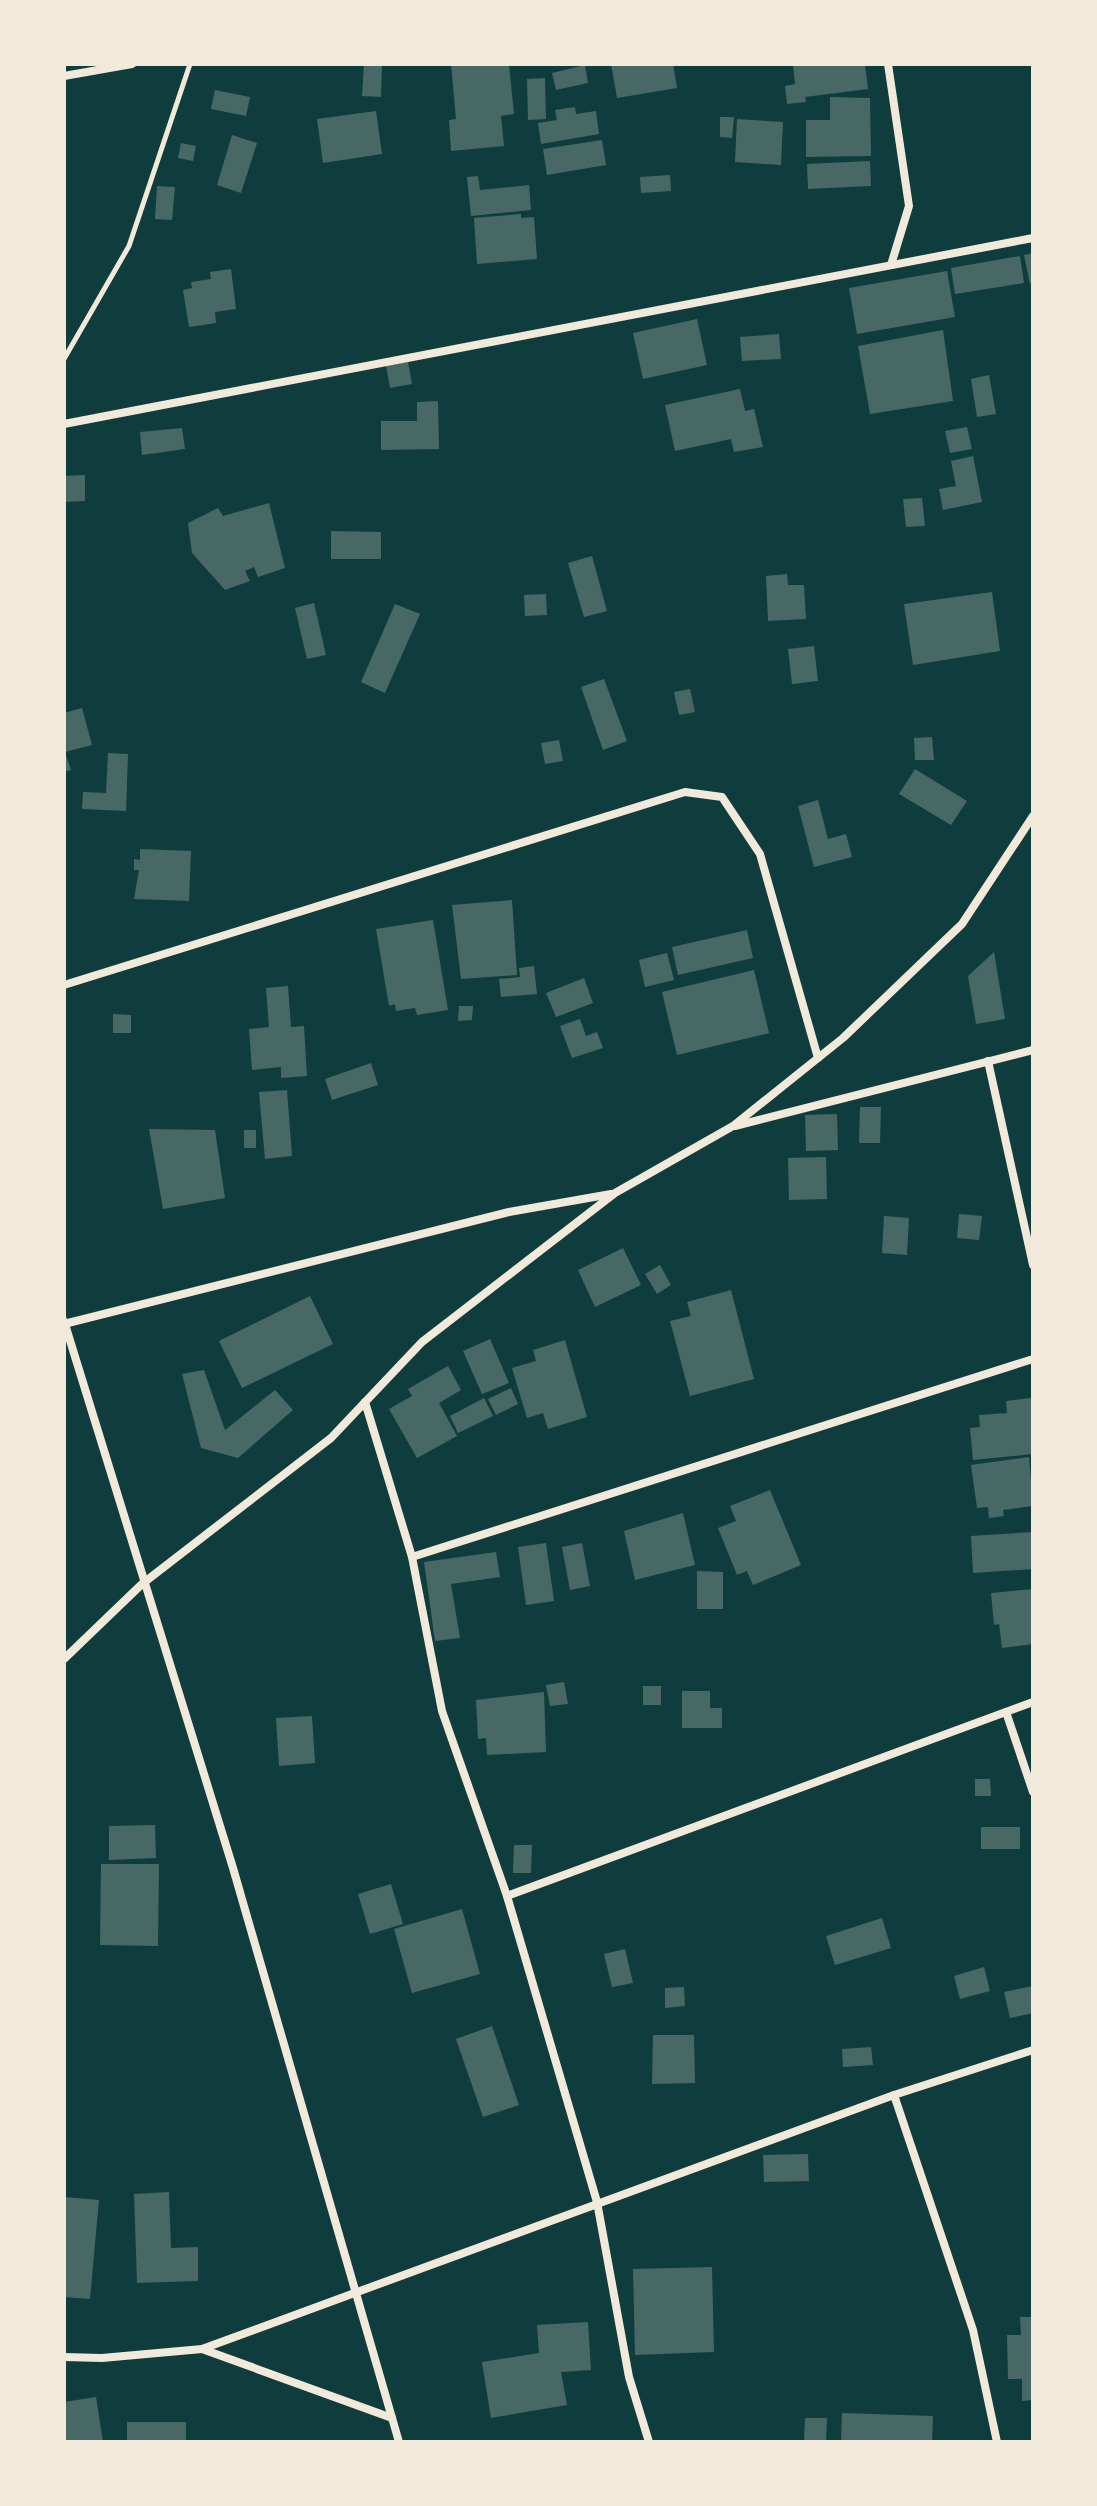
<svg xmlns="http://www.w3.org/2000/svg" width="1097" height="2506" viewBox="0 0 1097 2506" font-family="'Crimson Pro',serif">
	<rect width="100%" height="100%" fill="#0f3d3e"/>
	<g fill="#486865">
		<polygon points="364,64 382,64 381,97 362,96"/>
		<polygon points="451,64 509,64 514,114 501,116 504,146 451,151 449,120 456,119"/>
		<polygon points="611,64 673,64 677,88 617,98"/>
		<polygon points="793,64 865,64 868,89 805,97 806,102 787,104 785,86 795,84"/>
		<polygon points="585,65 588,83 556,90 552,73"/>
		<polygon points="545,78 546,119 528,120 527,79"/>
		<polygon points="215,90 250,97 246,116 211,109"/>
		<polygon points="830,97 870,98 871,156 806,157 806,120 830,120"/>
		<polygon points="575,107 576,114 596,111 599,134 541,144 538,123 557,120 555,110"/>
		<polygon points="376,111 382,154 323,163 317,119"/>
		<polygon points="720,117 734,117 732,138 720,137"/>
		<polygon points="737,119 783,122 781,165 735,162"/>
		<polygon points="232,135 257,143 241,193 217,185"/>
		<polygon points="602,140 606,165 547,175 543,149"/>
		<polygon points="181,143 196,146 193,161 178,158"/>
		<polygon points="870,161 871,186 808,189 807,164"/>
		<polygon points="670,175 671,191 641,193 640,177"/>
		<polygon points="478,176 480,190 529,185 531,210 471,216 467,177"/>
		<polygon points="157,186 175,187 172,220 155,219"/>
		<polygon points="521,214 521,218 534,217 537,259 477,264 474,218"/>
		<polygon points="1033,253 1033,283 1030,284 1024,255"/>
		<polygon points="1020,256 1024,283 955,294 951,268"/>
		<polygon points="231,269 236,309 215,312 216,323 189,327 183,290 192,288 191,282 211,279 210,272"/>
		<polygon points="947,271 955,317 857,334 849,288"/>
		<polygon points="697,319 707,365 643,379 633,333"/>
		<polygon points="943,330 953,401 870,414 858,346"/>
		<polygon points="779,334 781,359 742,361 740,337"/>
		<polygon points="408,362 412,384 390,388 386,366"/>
		<polygon points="989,375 996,414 977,417 971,379"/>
		<polygon points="740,389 745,411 754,409 763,447 734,452 731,439 675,451 665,405"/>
		<polygon points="438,401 439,449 381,450 381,421 417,421 417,402"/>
		<polygon points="967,427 972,449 950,453 945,431"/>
		<polygon points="182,428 185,449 142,455 140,432"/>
		<polygon points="973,456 982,502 943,510 939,489 956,486 951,461"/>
		<polygon points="85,475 85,501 64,502 64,476"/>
		<polygon points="922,498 925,526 906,527 903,499"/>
		<polygon points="269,503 285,568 258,577 254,567 245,571 250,581 225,590 192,553 188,523 218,508 223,516"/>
		<polygon points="331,531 381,532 381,559 331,559"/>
		<polygon points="592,556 607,611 584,617 568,563"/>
		<polygon points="787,574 788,585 804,585 806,619 768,621 766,576"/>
		<polygon points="992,592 1000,651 913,665 904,604"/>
		<polygon points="546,594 547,615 525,616 524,595"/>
		<polygon points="314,603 326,655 307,659 295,608"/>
		<polygon points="395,604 420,614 385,693 361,682"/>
		<polygon points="814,646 818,681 792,684 788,649"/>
		<polygon points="604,679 627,741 603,750 581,687"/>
		<polygon points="690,689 695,712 679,715 674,692"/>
		<polygon points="82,708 92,745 65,752 71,770 64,772 64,713"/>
		<polygon points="932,737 934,760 915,760 914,738"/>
		<polygon points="559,740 563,761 545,764 541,743"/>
		<polygon points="108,753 128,754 126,811 82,809 83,792 106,793"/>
		<polygon points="915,769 967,801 951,825 899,794"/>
		<polygon points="818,800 828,839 846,834 852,857 814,867 798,806"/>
		<polygon points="140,849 191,851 189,901 134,899 139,870 134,870 134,859 140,860"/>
		<polygon points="512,900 517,975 461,979 452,905"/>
		<polygon points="433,920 448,1010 417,1015 415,1008 396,1011 395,1004 389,1006 376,929"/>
		<polygon points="747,930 753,958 678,975 672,947"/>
		<polygon points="994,952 1005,1019 976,1024 968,976"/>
		<polygon points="667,953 674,980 645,987 639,960"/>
		<polygon points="534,966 537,994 501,997 499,979 520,977 519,968"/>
		<polygon points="754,970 769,1033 677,1055 662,992"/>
		<polygon points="584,978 593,1003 556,1017 546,993"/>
		<polygon points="288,986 291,1027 304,1026 307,1076 281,1078 281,1067 252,1070 249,1029 269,1027 266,988"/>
		<polygon points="459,1006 473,1006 472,1020 458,1021"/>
		<polygon points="113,1014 131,1015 131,1033 113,1033"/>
		<polygon points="580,1019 586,1036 597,1032 603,1048 572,1058 560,1026"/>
		<polygon points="371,1063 378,1085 332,1100 325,1079"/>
		<polygon points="287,1090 292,1156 265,1159 259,1092"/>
		<polygon points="860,1107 881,1107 880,1143 859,1143"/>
		<polygon points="837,1114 838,1150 806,1151 805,1115"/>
		<polygon points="149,1129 215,1130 225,1198 163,1209"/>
		<rect x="244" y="1130" width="12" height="18"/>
		<polygon points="826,1157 827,1199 789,1200 788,1158"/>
		<polygon points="959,1214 982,1216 979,1240 957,1238"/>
		<polygon points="884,1216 909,1218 907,1255 882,1253"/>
		<polygon points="623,1248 641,1285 595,1307 578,1270"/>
		<polygon points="660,1265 671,1285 657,1294 645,1274"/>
		<polygon points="731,1290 754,1379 690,1396 670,1321 691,1316 687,1302"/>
		<polygon points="310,1296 333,1344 242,1388 219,1341"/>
		<polygon points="490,1339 509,1383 482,1394 463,1351"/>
		<polygon points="565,1340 587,1417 548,1429 543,1413 527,1418 512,1368 536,1361 533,1350"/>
		<polygon points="448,1366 461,1390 439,1403 457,1436 417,1458 389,1409 412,1396 408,1389"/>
		<polygon points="204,1370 225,1430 275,1390 293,1410 238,1458 201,1448 182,1374"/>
		<polygon points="511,1388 518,1404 496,1415 488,1399"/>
		<polygon points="484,1398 493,1416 458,1433 450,1416"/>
		<polygon points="1031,1398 1033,1454 973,1460 970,1428 980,1427 979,1415 1007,1413 1006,1401"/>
		<polygon points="1029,1457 1033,1506 1003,1510 1004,1516 989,1518 988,1507 977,1508 971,1465"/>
		<polygon points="770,1490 801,1565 753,1585 747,1571 737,1575 718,1528 736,1521 730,1506"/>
		<polygon points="683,1513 695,1565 635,1580 624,1531"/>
		<polygon points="1033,1532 1033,1569 973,1573 971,1536"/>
		<polygon points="546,1543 554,1601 526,1605 518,1547"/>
		<polygon points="582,1543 590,1586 570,1590 562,1547"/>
		<polygon points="496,1552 500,1577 451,1584 460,1638 435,1641 424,1562"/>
		<polygon points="697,1571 723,1572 723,1609 697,1609"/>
		<polygon points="1033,1589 1033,1644 1002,1648 999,1624 994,1625 991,1593"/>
		<polygon points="564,1682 568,1704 550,1706 546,1685"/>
		<rect x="643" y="1686" width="18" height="19"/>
		<polygon points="682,1691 710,1691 710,1708 722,1708 722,1728 682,1728"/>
		<polygon points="544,1692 546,1752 487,1755 486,1738 478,1739 476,1700"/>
		<polygon points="312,1716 315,1763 279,1766 276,1718"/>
		<polygon points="975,1779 990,1779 991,1796 975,1796"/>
		<polygon points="155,1825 156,1858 109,1860 109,1826"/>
		<rect x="981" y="1827" width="39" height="22"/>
		<polygon points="514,1845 532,1845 531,1873 513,1873"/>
		<polygon points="101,1864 159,1864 158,1946 100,1945"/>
		<polygon points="391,1884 403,1924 370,1934 358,1894"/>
		<polygon points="462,1909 480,1974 412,1993 394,1929"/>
		<polygon points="882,1918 891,1948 835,1965 826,1936"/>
		<polygon points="625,1949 633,1983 612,1987 604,1954"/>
		<polygon points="984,1967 990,1991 960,1999 954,1976"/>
		<polygon points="1033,1986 1033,2013 1010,2018 1004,1992"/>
		<polygon points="684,1987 685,2006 665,2008 665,1988"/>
		<polygon points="492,2026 519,2105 483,2117 456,2039"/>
		<polygon points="653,2035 694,2035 695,2083 652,2084"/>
		<polygon points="871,2047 873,2065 843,2067 842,2049"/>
		<polygon points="808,2154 809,2181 764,2182 763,2155"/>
		<polygon points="169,2192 171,2248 198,2247 198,2281 137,2283 134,2194"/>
		<polygon points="64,2197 99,2200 90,2299 64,2297"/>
		<polygon points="712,2267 714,2352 635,2355 633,2269"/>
		<polygon points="1020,2317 1033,2317 1033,2400 1022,2401 1022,2379 1008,2379 1007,2335 1021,2335"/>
		<polygon points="588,2322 591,2370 561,2372 567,2405 491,2418 482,2362 539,2353 537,2325"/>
		<polygon points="96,2397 103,2442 64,2442 64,2402"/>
		<polygon points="842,2413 933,2416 932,2442 841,2442"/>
		<polygon points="805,2418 827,2418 826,2442 804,2442"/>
		<rect x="127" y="2422" width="59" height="20"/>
	</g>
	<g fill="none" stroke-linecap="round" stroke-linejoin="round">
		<polyline stroke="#f1e9da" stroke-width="5" points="64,359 129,246 190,64"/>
		<g stroke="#f1e9da" stroke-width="8">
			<polyline points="888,64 909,206 891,265"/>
			<polyline points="64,76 132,64"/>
			<polyline points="64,424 1033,238"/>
			<polyline points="64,985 685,792 722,797 760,854 818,1058"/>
			<polyline points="988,1061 1033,1265"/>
			<polyline points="735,1126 1033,1050"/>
			<polyline points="64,1321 233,1868 399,2442"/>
			<polyline points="64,1324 509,1212 611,1194"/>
			<polyline points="365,1402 412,1557 442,1711 507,1896 597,2202 629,2377 649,2442"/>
			<polyline points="412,1557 1033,1359"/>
			<polyline points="64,1659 142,1584 331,1438 422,1342 615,1193 733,1126 843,1038 962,924 1033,816"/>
			<polyline points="1006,1712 1033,1792"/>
			<polyline points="507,1896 1033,1702"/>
			<polyline points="894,2095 973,2330 997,2442"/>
			<polyline points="202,2349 392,2418"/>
			<polyline points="64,2357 102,2358 202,2349 894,2095 1033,2050"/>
		</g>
	</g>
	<rect width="1097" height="2506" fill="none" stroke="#f1e9da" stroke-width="132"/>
</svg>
